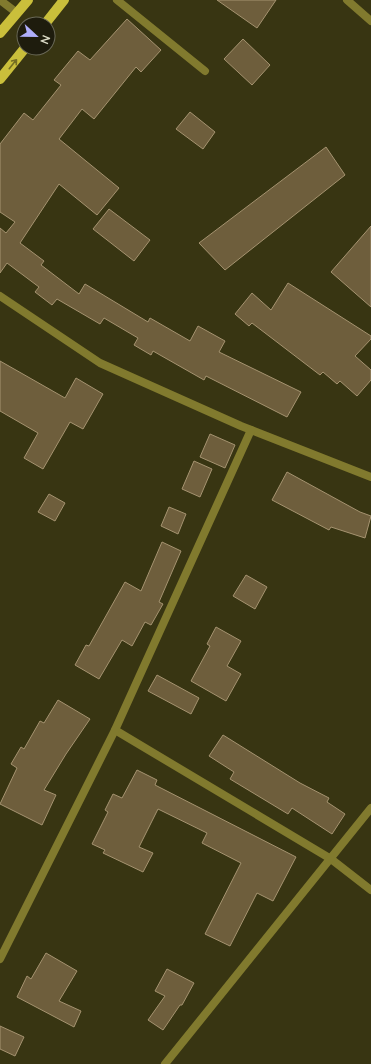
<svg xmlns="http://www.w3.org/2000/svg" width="371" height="1064" viewBox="0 0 371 1064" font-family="Lato,sans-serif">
	<rect width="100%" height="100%" fill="#383512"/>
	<g fill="#6e5e3c" stroke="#a59370">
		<polygon points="217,0 276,0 257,28"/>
		<polygon points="127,19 161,50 141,72 136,67 94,119 82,109 59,139 119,188 97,215 59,184 20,243 44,261 41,265 79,294 85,284 148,322 150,318 190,341 198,326 225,341 219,352 301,392 287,417 206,376 204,380 153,351 151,355 134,345 138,338 104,318 100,324 57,299 52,305 35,292 39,287 7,263 0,273 0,228 6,233 15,222 0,212 0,144 24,113 33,120 61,85 54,80 78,51 90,60"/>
		<polygon points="243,39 270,65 252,85 224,59"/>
		<polygon points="190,112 215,132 203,149 176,129"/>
		<polygon points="326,147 345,175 225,270 199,243"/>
		<polygon points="109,209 150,240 134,261 93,229"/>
		<polygon points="371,226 371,307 331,272"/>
		<polygon points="288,283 371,336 371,339 355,356 371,370 371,380 357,396 340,381 337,384 323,372 320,375 252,323 249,326 235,314 252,293 271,310"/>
		<polygon points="0,361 65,398 76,378 103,394 83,429 70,422 43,469 24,458 38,433 0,411"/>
		<polygon points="210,434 235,445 225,468 200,457"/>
		<polygon points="194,461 212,469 200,497 182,489"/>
		<polygon points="287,472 360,512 371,516 365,538 331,527 329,530 272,500"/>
		<polygon points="49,494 65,503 55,521 38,512"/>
		<polygon points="169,507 186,514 178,534 161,526"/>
		<polygon points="162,542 181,551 159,602 163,604 151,625 145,622 132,646 122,640 99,679 75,665 86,645 89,646 125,582 141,591"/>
		<polygon points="246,575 267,587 255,609 233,596"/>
		<polygon points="216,627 241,641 227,666 241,674 226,701 191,681 210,646 207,644"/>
		<polygon points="157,675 199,698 191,714 148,691"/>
		<polygon points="58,700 90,719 66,754 44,790 56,795 42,825 0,804 17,768 11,764 21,747 24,749 40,721 44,723"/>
		<polygon points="223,735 300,783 329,798 327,802 345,814 332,834 292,808 288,814 230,779 234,772 209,756"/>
		<polygon points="137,770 157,780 155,785 296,857 273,901 257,893 230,946 205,934 241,863 202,843 207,833 158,809 139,847 153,853 143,872 103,853 105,850 92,844 108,812 105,810 113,794 122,798"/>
		<polygon points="46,953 77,971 59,1001 81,1011 74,1027 17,997 27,976 31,979"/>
		<polygon points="167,969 194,983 182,1005 180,1005 163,1030 148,1020 165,996 155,991"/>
		<polygon points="0,1026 24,1037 15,1056 0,1049"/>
	</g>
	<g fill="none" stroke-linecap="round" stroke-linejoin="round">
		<g stroke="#817a2e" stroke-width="8">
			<polyline points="0,0 17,13"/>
			<polyline points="117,0 205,71"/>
			<polyline points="347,0 371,21"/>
			<polyline points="0,296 100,363 241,426 371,477"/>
			<polyline points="115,730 331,859 371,890"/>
			<polyline points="0,959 115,730 251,430"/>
			<polyline points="165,1064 371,808"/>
		</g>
		<g stroke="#cabf3b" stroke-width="10">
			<polyline points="45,24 64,0"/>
			<polyline points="0,33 28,0"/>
			<polyline points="0,79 25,48"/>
		</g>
	</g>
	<defs><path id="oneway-shaft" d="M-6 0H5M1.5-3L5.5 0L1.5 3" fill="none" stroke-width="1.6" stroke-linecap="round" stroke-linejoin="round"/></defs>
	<use stroke="#746e24" href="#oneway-shaft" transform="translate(13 64) rotate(-51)"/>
	<g transform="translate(36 36) rotate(112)"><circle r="19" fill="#1e1c0d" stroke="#6a6958"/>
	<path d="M0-3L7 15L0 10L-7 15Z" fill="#afaefa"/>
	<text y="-6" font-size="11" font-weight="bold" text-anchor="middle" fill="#dddcc8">N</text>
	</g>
</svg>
